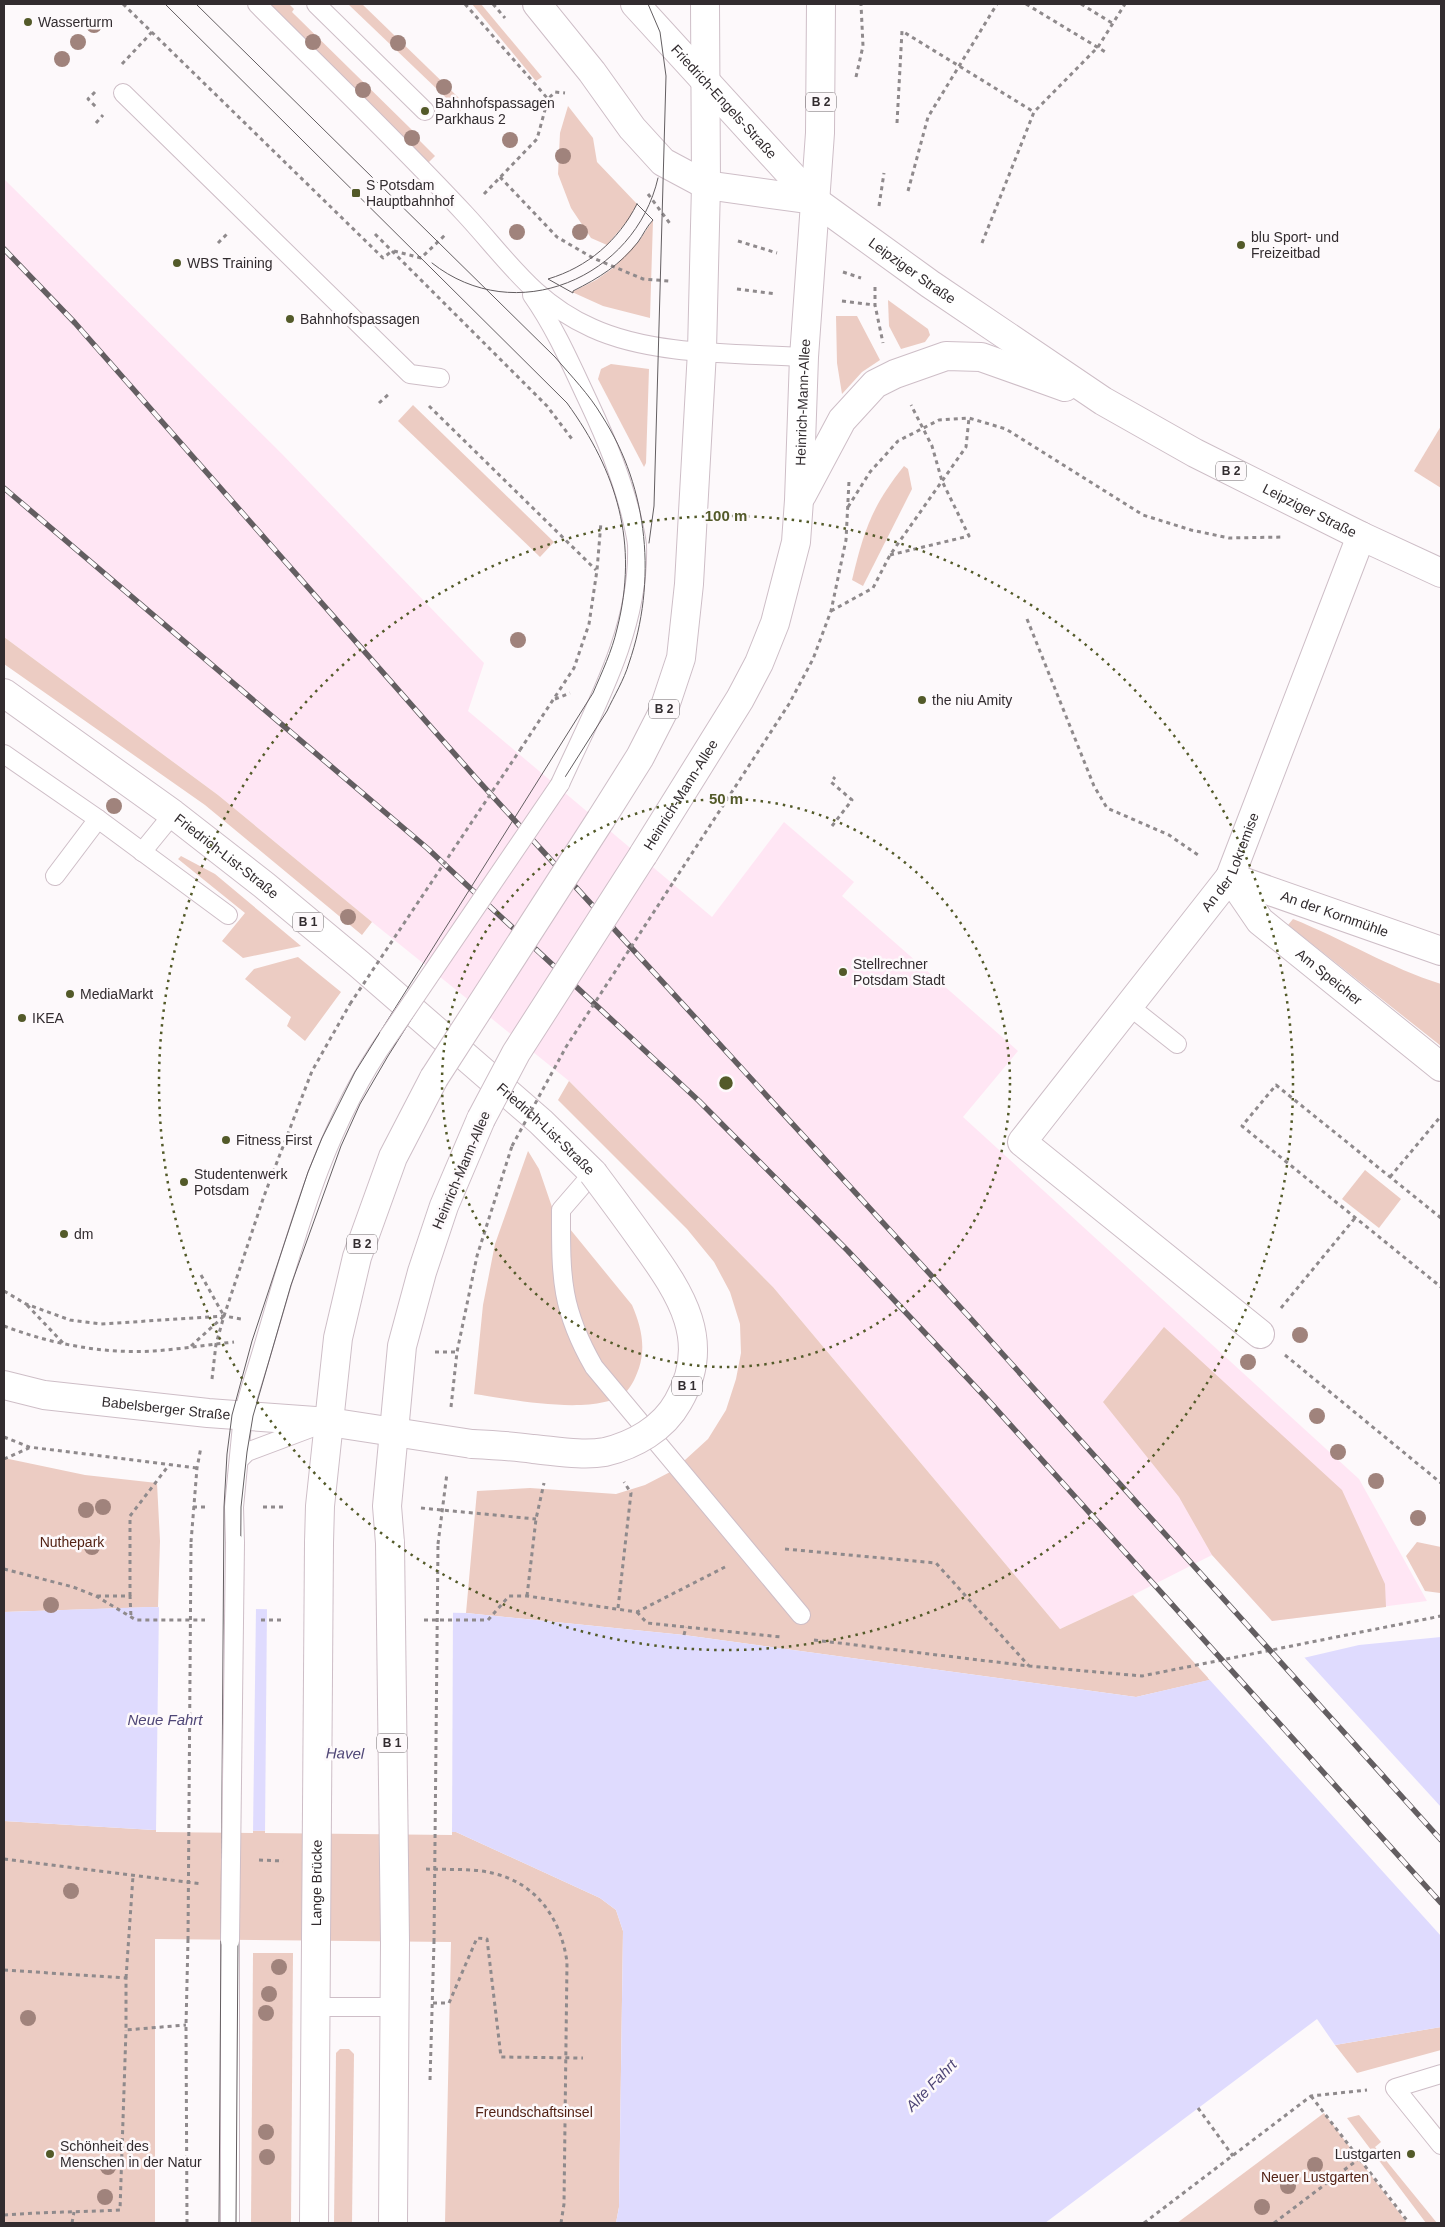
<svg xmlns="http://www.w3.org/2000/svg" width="1445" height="2227" viewBox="0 0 1445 2227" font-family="Helvetica,sans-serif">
	<rect width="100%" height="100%" fill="#fdf9fb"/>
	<polygon fill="#ffe6f4" points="4,179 281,453 484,663 468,711 712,917 784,822 854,882 842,896 1018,1051 963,1117 1359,1479 1427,1601 1272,1621 1212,1555 1133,1595 1060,1629 773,1287 569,1081 372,922 218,795 4,637"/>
	<g fill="#ecccc3">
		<polygon points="267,4 289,4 294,9 292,12 295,15 412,130 412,133 435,156 427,164"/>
		<polygon points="348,4 362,4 461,100 461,112"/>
		<polygon points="472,4 481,4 542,77 536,81"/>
		<polygon points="568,106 593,138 597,162 637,204 629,219 607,245 591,238 571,208 558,174 560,133"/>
		<polygon points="653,220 650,318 603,306 572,292 596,280 613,268 639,241"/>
		<polygon points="888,300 928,329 930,335 925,342 901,349 889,326"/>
		<polygon points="836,316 857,316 880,360 862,372 842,394 837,363"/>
		<polygon points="611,364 649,369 646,463 644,467 598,379 601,369"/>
		<polygon points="413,405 554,542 540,557 398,421"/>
		<polygon points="1441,426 1441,488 1414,471"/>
		<path d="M904,466L908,469L912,489L863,586L852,580C864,530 872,506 904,466Z"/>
		<polygon points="4,637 218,795 372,922 362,935 205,805 4,664"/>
		<polygon points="181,856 215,874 301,946 243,958 222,941 245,913 178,859"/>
		<path d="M1293,919C1343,939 1390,968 1441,984V1046L1288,925Z"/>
		<polygon points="298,957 341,992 305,1041 287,1026 291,1017 245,979 254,969"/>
		<polygon points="569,1081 773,1287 1060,1629 1133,1595 1210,1680 1136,1697 684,1635 466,1613 477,1491 530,1488 616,1494 645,1485 674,1470 708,1439 726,1410 736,1379 741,1353 740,1324 730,1292 714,1262 687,1229 558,1100"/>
		<path d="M528,1151L539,1169L552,1207L632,1305C641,1326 646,1346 639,1368C636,1376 633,1384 627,1391C600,1418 509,1399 474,1394L483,1305L495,1244Z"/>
		<polygon points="1365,1170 1401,1199 1379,1228 1342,1199"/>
		<polygon points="1164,1327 1342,1490 1385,1584 1386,1607 1272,1621 1212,1555 1179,1497 1103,1402"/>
		<polygon points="4,1458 85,1475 157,1483 160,1541 158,1607 4,1612"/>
		<polygon points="1417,1542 1441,1547 1440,1593 1425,1591 1406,1556"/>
		<polygon points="4,1821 154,1830 456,1832 600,1898 616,1910 623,1931 619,2207 616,2223 445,2223 451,1942 155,1939 155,2223 4,2223"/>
		<polygon points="253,1953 293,1953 291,2223 251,2223"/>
		<polygon points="1441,2027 1441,2050 1357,2073 1335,2045"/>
		<polygon points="340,2049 349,2049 354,2054 352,2223 334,2223 336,2053"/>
		<polygon points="1324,2113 1407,2223 1177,2223"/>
		<polygon points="1359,2115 1381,2142 1375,2147 1437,2223 1426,2223 1347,2118"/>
	</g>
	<polygon fill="#dfdbfe" points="149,1607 466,1613 684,1635 1136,1697 1359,1645 1441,1637 1441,2027 1335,2045 1317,2019 1045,2223 616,2223 619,2207 623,1931 616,1910 600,1898 456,1832 154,1830 4,1821 4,1612"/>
	<g fill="#fdf9fb">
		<polygon points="159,1605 256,1607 253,1833 156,1832"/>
		<polygon points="267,1607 453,1610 452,1835 265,1833"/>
		<polygon points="1303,1656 1441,1807 1441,1936 1208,1678"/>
	</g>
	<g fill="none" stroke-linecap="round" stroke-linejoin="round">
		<g stroke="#cebec7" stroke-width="20">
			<g id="service">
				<path d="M257,4C326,73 398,142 464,213C506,258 533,302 592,328C653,356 737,353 804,357"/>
				<polyline points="316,4 425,111"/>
				<polyline points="123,93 410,374 440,378"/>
				<path d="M532,295C556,329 572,367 590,405C607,441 621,476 631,515C633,524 636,535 637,545C640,629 594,709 560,784"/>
				<polyline points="4,754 98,819 228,915"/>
				<polyline points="142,852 173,814"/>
				<polyline points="55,876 98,819"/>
				<polyline points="1129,1006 1177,1044"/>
				<path d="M593,1173L561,1210C561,1276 560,1308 594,1367L801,1615"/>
				<polyline points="240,1459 247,1452 319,1425"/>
				<path d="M235,1543L234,1507L243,1415L250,1390C288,1271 314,1141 388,1037"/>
				<polyline points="316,2007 393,2007"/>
				<polyline points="1441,2074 1395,2088 1441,2145"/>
				<polyline points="230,2223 230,1941"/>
			</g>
		</g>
		<g stroke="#cebec7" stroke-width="30">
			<g id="minor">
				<path id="s1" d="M1230,877L1260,921L1441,1067"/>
				<path id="s2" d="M1230,877L1441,951"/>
				<path id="s3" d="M1260,1334L1022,1142L1230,877L1361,536"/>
			</g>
		</g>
		<g stroke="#cebec7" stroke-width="30">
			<g id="tertiary">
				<polyline points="537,4 592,72 632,128 663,162 706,185 814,200"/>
				<path id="s4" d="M635,4L814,200"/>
				<path id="s5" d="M4,1385L44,1395L208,1413L329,1422"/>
			</g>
		</g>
		<g stroke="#cebec7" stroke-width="30">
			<g id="primary">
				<path id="s6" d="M814,200L930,284L1103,401L1195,453L1361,536L1441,573"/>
				<polyline points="802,495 842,420 875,384 895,374 946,356 981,357 1065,387"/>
				<path id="s7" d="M4,693L173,814L264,885L359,964L541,1122L593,1173"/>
				<polyline points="601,819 640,757 663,712 681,658 689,584 702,351 706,185 705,4"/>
				<path id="s8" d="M643,855L740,699L759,663L775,623L796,542L799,500L804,357L820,133L821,4"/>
				<polyline points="329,1422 472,1444"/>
				<polyline points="319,1543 320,1506 338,1338 357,1257 393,1157 434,1078"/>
				<polyline points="390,1543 387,1506 402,1346 422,1272 444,1206 481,1119"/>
				<polyline points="314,2223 316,1941"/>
				<polyline points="393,2223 395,1942"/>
			</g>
		</g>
		<g stroke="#8f8a8c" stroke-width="3" stroke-dasharray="4 4" stroke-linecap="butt">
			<polyline points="123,4 383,258 392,251"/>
			<polyline points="465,4 548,99"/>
			<polyline points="493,4 505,18"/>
			<polyline points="1026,4 1107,53"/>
			<polyline points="1081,4 1112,23"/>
			<polyline points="122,64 152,32"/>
			<polyline points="856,77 863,46 861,4"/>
			<polyline points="95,92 88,99 98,109"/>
			<polyline points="96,123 103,115"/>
			<polyline points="897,123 902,31 1034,112"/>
			<polyline points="500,177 557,237 593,258 643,279 669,281"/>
			<polyline points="908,191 928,117 997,4"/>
			<polyline points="484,194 537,139 548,99 555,92 565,93"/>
			<polyline points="648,194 671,225"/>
			<polyline points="879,206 884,173"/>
			<polyline points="375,234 547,406 572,439"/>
			<polyline points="738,241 777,253"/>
			<polyline points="218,243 227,234"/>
			<polyline points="982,243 1034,112 1098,47 1125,4"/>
			<polyline points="394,251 421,258 445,235"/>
			<polyline points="843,272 861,278"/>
			<polyline points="875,287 875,305 883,343"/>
			<polyline points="737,289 776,294"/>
			<polyline points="842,301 875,305"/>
			<polyline points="379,403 390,393"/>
			<polyline points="429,406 596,570"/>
			<polyline points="848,507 870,472 898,441 939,420 969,418 1006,429 1143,515 1191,530 1229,538 1284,537"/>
			<polyline points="890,555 969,536 942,481 932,446 911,405"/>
			<polyline points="831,611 873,588 890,555 966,447 969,418"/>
			<polyline points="1027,619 1094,786 1107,808 1169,835 1201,857"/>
			<polyline points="555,699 570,693"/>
			<polyline points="520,750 574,668 589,624 597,570 601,522"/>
			<polyline points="832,826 852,800 831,782 835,777"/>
			<polyline points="674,881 789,704 813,659 831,611 846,540 849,481"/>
			<polyline points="1390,1177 1441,1116"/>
			<polyline points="1441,1218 1276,1085 1242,1126 1441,1287"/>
			<polyline points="201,1275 224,1316"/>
			<polyline points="4,1291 26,1304 70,1320 101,1324 224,1316 241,1319"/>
			<polyline points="27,1305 64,1344"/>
			<polyline points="1281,1308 1355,1218"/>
			<path d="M4,1326C51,1344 103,1354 154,1351C180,1349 207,1345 234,1342"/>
			<polyline points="191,1346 223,1317"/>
			<polyline points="435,1352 457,1352"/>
			<polyline points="1285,1355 1441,1483"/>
			<polyline points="212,1379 216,1344 224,1316 264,1196 312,1071 350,1004"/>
			<polyline points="451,1407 457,1352 477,1256 512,1146"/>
			<polyline points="4,1437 29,1447 197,1468"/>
			<polyline points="4,1459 29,1448"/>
			<polyline points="193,1507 205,1507"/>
			<polyline points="263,1507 287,1507"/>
			<polyline points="421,1508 536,1519"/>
			<polyline points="191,1542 197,1468 201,1447"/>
			<polyline points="438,1544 447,1473"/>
			<polyline points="785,1549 936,1563 1029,1666"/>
			<polyline points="4,1569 73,1587 96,1596 136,1620 205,1620"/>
			<polyline points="97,1596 130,1596 131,1617"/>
			<polyline points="130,1596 130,1516 169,1465"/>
			<polyline points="527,1596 536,1519 544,1483"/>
			<polyline points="618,1608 631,1493 624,1482"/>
			<polyline points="637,1612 647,1623 781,1637"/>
			<polyline points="261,1620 285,1620"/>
			<polyline points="424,1620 488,1620 509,1596 527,1596 637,1612 725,1567"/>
			<polyline points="684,1635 686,1627"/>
			<polyline points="814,1640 1029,1666 1142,1676 1441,1616"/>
			<polyline points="4,1859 202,1884"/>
			<polyline points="259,1860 283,1861"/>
			<path d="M426,1869C447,1870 472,1868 492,1873C537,1883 561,1919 567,1962L564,2204L561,2223"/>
			<polyline points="4,1970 126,1978 126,2030 186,2025"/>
			<polyline points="126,1978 133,1876"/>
			<polyline points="433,2003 449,2003 477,1938 487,1939 501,2057 583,2058"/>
			<polyline points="430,2080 434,1942"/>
			<polyline points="1311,2096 1409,2223"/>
			<polyline points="1198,2108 1233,2156"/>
			<path d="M4,2215C43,2212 81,2212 120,2210L126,2030"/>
			<polyline points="72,2223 74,2212"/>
			<polyline points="187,2223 186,2025 188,1940"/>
			<polyline points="1144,2223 1311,2096 1367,2090"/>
			<polyline points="1274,2223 1360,2158"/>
		</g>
		<use href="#service" stroke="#fff" stroke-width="18"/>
		<use href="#minor" stroke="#fff" stroke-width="28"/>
		<use href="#tertiary" stroke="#fff" stroke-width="28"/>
		<use href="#primary" stroke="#fff" stroke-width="28"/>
		<g stroke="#635e61" stroke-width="1">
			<path d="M165,4L567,403C617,472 639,543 617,629C612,651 602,672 593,693L355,1072L322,1138L308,1172L252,1341L232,1415L227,1454L224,1507L219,2223"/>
			<path d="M196,4L555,357C571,376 589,394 602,416C649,489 657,582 629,663C624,680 614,696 607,711L388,1056L360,1104L341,1146L291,1285L253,1416L247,1452L241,1507L236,2223"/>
			<polyline points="648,4 660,32 666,76 654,506 649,543"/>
			<path d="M637,204L653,220C647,226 643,235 638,242C620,265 599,278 573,291V293L548,279C588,267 618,241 637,204Z"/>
			<path d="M432,263C515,329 635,278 658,178"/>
		</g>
		<g stroke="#635e61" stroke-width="5.5">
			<g id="rail">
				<polyline points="4,249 75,323 475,777 972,1320 1441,1840"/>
				<polyline points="4,488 427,848 699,1101 848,1251 987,1399 1441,1903"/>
			</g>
		</g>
		<use href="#rail" stroke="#fdf9fb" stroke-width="4" stroke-dasharray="11" stroke-linecap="butt"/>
		<g stroke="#cebec7" stroke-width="20" stroke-linecap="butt">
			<g id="service-bridge">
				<polyline points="388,1037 560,784"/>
				<polyline points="230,1941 235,1543"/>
			</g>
		</g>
		<g stroke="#cebec7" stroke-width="30" stroke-linecap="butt">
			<g id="primary-bridge">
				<polyline points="434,1078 601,819"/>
				<polyline points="481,1119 516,1053 643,855"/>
				<path d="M472,1444C493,1445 513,1446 533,1449C556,1451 582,1456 605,1452C634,1445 663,1429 678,1402C713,1342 681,1294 645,1244C628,1220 611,1197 593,1173"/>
				<polyline points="390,1543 395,1942"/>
				<path id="s9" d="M316,1941L319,1543"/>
			</g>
		</g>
		<g stroke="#8f8a8c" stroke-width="3" stroke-dasharray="4 4" stroke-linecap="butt">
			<polyline points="350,1004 520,750"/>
			<polyline points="512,1146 566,1047 674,881"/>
			<polyline points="188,1940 191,1542"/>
			<polyline points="434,1942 438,1544"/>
		</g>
		<use href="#service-bridge" stroke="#fff" stroke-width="18"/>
		<use href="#primary-bridge" stroke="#fff" stroke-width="28"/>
	</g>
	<g fill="#a0837c">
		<circle cx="94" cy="25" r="8"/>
		<circle cx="78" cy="42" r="8"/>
		<circle cx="313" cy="42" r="8"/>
		<circle cx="398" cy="43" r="8"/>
		<circle cx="62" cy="59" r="8"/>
		<circle cx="444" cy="87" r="8"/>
		<circle cx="363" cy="90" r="8"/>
		<circle cx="412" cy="138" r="8"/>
		<circle cx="510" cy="140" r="8"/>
		<circle cx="563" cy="156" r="8"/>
		<circle cx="517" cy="232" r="8"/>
		<circle cx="580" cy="232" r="8"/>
		<circle cx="518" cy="640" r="8"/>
		<circle cx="114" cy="806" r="8"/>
		<circle cx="348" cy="917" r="8"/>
		<circle cx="1300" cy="1335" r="8"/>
		<circle cx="1248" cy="1362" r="8"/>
		<circle cx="1317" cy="1416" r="8"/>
		<circle cx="1338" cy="1452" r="8"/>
		<circle cx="1376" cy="1481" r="8"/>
		<circle cx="103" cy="1507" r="8"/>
		<circle cx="86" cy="1510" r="8"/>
		<circle cx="1418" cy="1518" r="8"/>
		<circle cx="92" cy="1547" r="8"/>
		<circle cx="51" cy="1605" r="8"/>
		<circle cx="71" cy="1891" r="8"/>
		<circle cx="279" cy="1967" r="8"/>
		<circle cx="269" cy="1994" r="8"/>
		<circle cx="266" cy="2013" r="8"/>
		<circle cx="28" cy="2018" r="8"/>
		<circle cx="266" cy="2132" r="8"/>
		<circle cx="267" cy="2157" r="8"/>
		<circle cx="1315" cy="2165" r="8"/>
		<circle cx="108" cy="2167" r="8"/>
		<circle cx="1288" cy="2186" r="8"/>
		<circle cx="105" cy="2197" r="8"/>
		<circle cx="1262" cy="2207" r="8"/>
	</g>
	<g fill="none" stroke="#535a29" stroke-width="2.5" stroke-dasharray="2.5 5">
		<circle cx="726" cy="1083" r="284"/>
		<circle cx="726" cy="1083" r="567"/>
	</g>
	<g fill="#535a29" stroke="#fdf9fb" stroke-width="2">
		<circle cx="28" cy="22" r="5"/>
		<circle cx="425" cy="111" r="5"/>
		<rect x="351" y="188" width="10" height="10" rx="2.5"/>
		<circle cx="1241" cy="245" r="5"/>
		<circle cx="177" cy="263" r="5"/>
		<circle cx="290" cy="319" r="5"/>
		<circle cx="922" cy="700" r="5"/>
		<circle cx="843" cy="972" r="5"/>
		<circle cx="70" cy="994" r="5"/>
		<circle cx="22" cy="1018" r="5"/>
		<circle cx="226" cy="1140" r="5"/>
		<circle cx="184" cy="1182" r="5"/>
		<circle cx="64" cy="1234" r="5"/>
		<circle cx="50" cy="2154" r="5"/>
		<circle cx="1411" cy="2154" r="5"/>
	</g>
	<g text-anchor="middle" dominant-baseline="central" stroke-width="5" stroke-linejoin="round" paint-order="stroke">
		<g fill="#fdf9fb" stroke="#6f6a6c" stroke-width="1">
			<rect x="806" y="92.5" width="30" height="19" rx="4"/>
			<rect x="1216" y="461.5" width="30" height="19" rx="4"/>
			<rect x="649" y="699.5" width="30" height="19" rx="4"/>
			<rect x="293" y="912.5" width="30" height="19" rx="4"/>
			<rect x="347" y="1234.5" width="30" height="19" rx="4"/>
			<rect x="672" y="1376.5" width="30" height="19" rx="4"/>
			<rect x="377" y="1733.5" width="30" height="19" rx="4"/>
		</g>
		<g font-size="12" font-weight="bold" fill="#322c2f">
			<text x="821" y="102">B 2</text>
			<text x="1231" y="471">B 2</text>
			<text x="664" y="709">B 2</text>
			<text x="308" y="922">B 1</text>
			<text x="362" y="1244">B 2</text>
			<text x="687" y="1386">B 1</text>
			<text x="392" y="1743">B 1</text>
		</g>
		<g font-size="14" fill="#322c2f" stroke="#fdf9fb" text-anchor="start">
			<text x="38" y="22">Wasserturm</text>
			<text x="435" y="103">Bahnhofspassagen<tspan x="435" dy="16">Parkhaus 2</tspan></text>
			<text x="366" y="185">S Potsdam<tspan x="366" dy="16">Hauptbahnhof</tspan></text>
			<text x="1251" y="237">blu Sport- und<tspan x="1251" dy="16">Freizeitbad</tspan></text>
			<text x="187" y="263">WBS Training</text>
			<text x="300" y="319">Bahnhofspassagen</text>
			<text x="932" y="700">the niu Amity</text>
			<text x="853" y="964">Stellrechner<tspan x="853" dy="16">Potsdam Stadt</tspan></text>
			<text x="80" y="994">MediaMarkt</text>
			<text x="32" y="1018">IKEA</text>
			<text x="236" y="1140">Fitness First</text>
			<text x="194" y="1174">Studentenwerk<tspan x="194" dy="16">Potsdam</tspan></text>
			<text x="74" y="1234">dm</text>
			<text x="60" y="2146">Schönheit des<tspan x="60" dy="16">Menschen in der Natur</tspan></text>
			<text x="1401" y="2154" text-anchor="end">Lustgarten</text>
		</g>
		<g font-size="14" fill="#322c2f" stroke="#fdf9fb">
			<text stroke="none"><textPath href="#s4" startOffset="132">Friedrich-Engels-Straße</textPath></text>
			<text stroke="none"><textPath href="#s6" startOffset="121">Leipziger Straße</textPath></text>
			<text stroke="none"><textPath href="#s8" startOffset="491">Heinrich-Mann-Allee</textPath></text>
			<text stroke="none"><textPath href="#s6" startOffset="586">Leipziger Straße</textPath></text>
			<text stroke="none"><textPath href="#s8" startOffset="71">Heinrich-Mann-Allee</textPath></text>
			<text stroke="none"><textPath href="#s7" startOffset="276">Friedrich-List-Straße</textPath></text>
			<text stroke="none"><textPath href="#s3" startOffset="656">An der Lokremise</textPath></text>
			<text stroke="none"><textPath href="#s2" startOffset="111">An der Kornmühle</textPath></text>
			<text stroke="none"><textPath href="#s1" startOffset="142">Am Speicher</textPath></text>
			<text stroke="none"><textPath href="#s7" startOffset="696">Friedrich-List-Straße</textPath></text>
			<text transform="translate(461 1170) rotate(-67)">Heinrich-Mann-Allee</text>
			<text stroke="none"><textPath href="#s5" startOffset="164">Babelsberger Straße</textPath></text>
			<text stroke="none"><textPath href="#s9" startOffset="58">Lange Brücke</textPath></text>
		</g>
		<g font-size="14" fill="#532214" stroke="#fdf9fb">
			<text x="72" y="1542">Nuthepark</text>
			<text x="534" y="2112">Freundschaftsinsel</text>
			<text x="1315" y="2177">Neuer Lustgarten</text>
		</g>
		<g font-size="15" font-style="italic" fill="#4e4676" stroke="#fdf9fb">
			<text x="165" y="1719">Neue Fahrt</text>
			<text transform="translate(345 1753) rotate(1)">Havel</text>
			<text transform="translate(931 2085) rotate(-46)">Alte Fahrt</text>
		</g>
	</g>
	<circle cx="726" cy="1083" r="8" fill="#535a29" stroke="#fdf9fb" stroke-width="2.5"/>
	<g font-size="15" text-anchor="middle" font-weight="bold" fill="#535a29" stroke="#fdf9fb" stroke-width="5" stroke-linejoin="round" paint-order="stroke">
		<text x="726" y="521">100 m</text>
		<text x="726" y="804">50 m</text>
	</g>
	<rect width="1445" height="2227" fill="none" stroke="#322c2f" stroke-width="10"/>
</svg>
